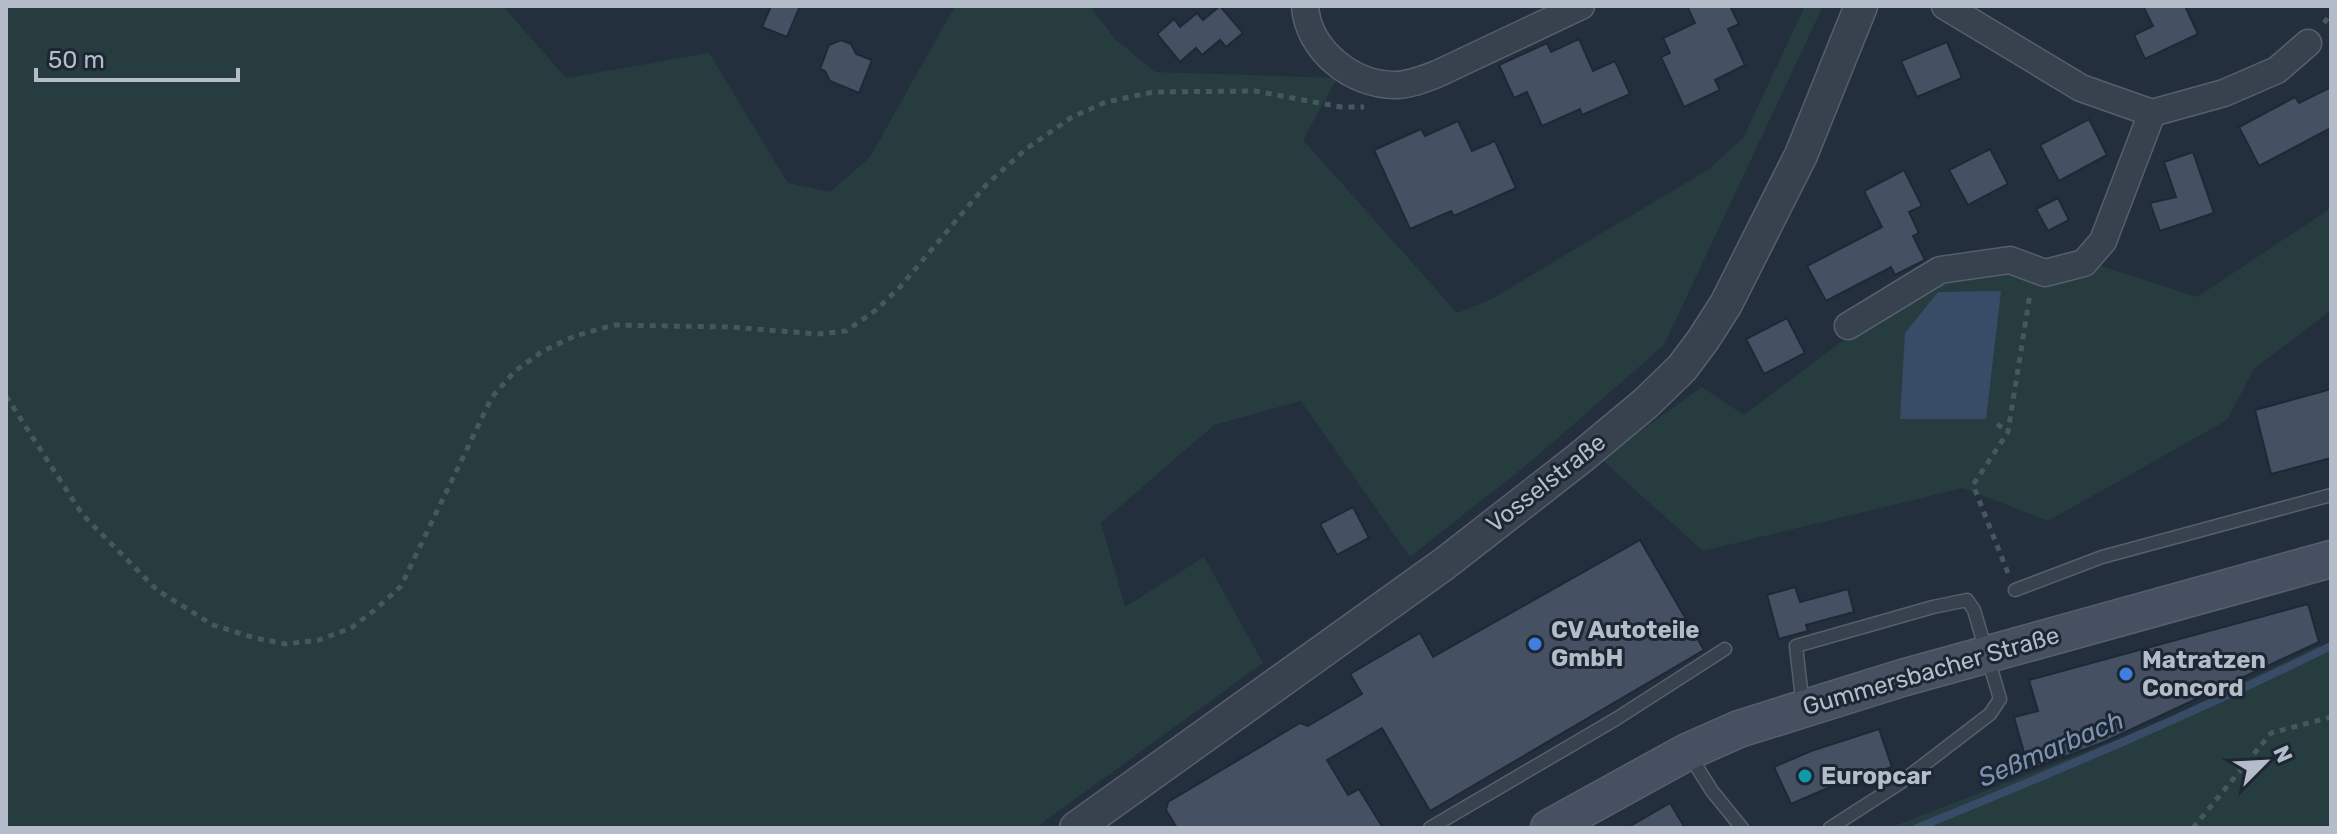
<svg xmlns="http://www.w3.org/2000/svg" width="2337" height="834" viewBox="0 0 2337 834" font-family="Rubik,sans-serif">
	<rect width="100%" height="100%" fill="#242f3e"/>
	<g fill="#263c3f">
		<polygon points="6,6 503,6 566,78 709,53 788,183 830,192 870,157 955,6 1090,6 1115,39 1155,72 1337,78 1303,140 1457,313 1490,300 1709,169 1743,138 1805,6 1823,6 1664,345 1535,458 1410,557 1301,401 1214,425 1101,523 1125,607 1204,557 1263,663 1035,828 6,828"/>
		<polygon points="2331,208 2331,310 2254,369 2227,420 2048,521 1963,488 1703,551 1601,459 1702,387 1744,415 1851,334 1939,278 2095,264 2197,297"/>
		<polygon points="2331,643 2331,828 1889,828 2143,730 2316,647"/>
	</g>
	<polygon fill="#394c67" points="2001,291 1986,419 1900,419 1905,333 1938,292"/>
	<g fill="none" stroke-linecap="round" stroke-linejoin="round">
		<path stroke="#394c67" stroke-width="8" d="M1917,828C2057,771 2195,713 2331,646"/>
	</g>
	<g fill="#455162" stroke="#1f2835" stroke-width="2">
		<polygon points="771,6 800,6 787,37 762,27"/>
		<polygon points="1220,6 1243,33 1226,47 1220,40 1202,55 1196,48 1180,62 1157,34 1174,19 1180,27 1197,13 1203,20"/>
		<polygon points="1687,6 1730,6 1739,24 1728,29 1745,65 1715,80 1720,90 1684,107 1661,57 1670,53 1663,38 1695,23"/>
		<polygon points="2143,6 2185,6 2198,34 2145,59 2134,35 2153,26"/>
		<polygon points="1579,39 1593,71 1615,61 1630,94 1582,115 1580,109 1542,126 1527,92 1514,98 1499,65 1547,43 1551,52"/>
		<polygon points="841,40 851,44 856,54 872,60 859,93 830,81 825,71 820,69 829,45"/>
		<polygon points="1947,42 1962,78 1917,97 1901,61"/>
		<polygon points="2331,87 2331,128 2259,166 2239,127 2295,97 2299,103"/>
		<polygon points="2089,119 2107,155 2059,181 2040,145"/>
		<polygon points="1458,121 1472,151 1495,141 1516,188 1454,216 1451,211 1410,229 1374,150 1421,129 1425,136"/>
		<polygon points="1990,149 2008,184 1968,205 1949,170"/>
		<polygon points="2193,152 2214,213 2160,231 2150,203 2176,197 2164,162"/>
		<polygon points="1904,170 1922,206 1909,212 1919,233 1913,236 1925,260 1895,275 1891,267 1826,301 1807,266 1882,227 1864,191"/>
		<polygon points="2058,198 2069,220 2048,231 2036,209"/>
		<polygon points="1787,318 1805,353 1764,374 1746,339"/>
		<polygon points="2331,389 2331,458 2271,474 2255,410"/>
		<polygon points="1353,507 1369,538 1337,555 1320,524"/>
		<polygon points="1640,540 1704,650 1430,811 1382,728 1327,760 1348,795 1359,789 1383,828 1177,828 1166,810 1168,802 1300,723 1308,726 1362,694 1350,674 1420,633 1433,657"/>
		<polygon points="1795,587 1800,602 1848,589 1854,612 1806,625 1808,631 1779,639 1767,595"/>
		<polygon points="2308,604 2319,642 2104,742 2029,770 2014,717 2038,711 2029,680"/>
		<polygon points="1879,729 1892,767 1835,785 1791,804 1774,767 1811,751"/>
		<polygon points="1670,803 1685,828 1627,828"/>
	</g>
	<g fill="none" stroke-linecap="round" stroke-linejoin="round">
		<g stroke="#565f6c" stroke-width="15">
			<g id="service">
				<polyline points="2015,590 2102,557 2331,495"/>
				<polyline points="1803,707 1796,646 1933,607 1967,600 1974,610 2000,699 1990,714 1900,783 1830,828"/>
				<polyline points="1690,756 1712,791 1742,828"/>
				<polyline points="1430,828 1616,719 1725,649"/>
			</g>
		</g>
		<g stroke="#565f6c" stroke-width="29">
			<g id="minor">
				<path d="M1305,6C1308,50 1352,85 1395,85C1410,85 1424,79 1437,74L1581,6"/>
				<polyline points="2152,113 2224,93 2277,70 2308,43"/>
				<polyline points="1848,326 1940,270 2010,260 2045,273 2084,263 2103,241 2152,113 2081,88 1945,6"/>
			</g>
		</g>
		<g stroke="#565f6c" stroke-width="35">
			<polyline id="tertiary" points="1076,828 1444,564 1580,458 1646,403 1682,368 1703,340 1726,304 1801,155 1861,6"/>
		</g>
		<g stroke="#565f6c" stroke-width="39">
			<polyline id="secondary" points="1549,828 1687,752 1739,729 1902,678 2331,559"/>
		</g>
		<g stroke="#44595c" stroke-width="5" stroke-dasharray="6 6" stroke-linecap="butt">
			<polyline points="2324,23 2331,14"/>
			<polyline points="6,396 82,514 157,590 213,625 255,638 286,644 319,640 351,628 376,609 401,586 492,397 515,371 543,351 575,336 614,325 730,327 818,334 846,331 876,310 900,287 987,184 1026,149 1072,117 1106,102 1153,92 1255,91 1341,107 1364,107"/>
			<polyline points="1997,424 2008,432"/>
			<polyline points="2008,573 1973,485 2008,432 2030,294"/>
			<polyline points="2193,828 2271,733 2331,717"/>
		</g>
		<use href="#service" stroke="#38414e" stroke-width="12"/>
		<use href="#minor" stroke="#38414e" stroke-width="26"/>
		<use href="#tertiary" stroke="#38414e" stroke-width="32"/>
		<use href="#secondary" stroke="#465061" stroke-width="36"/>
	</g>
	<g fill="#3f7fe0" stroke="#1d2633" stroke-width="3">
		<circle cx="1535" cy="644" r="8"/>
		<circle cx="2126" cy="674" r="8"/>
	</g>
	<circle fill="#0f9aa8" stroke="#1d2633" stroke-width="3" cx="1805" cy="776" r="8"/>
	<g text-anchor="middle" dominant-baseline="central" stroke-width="6" stroke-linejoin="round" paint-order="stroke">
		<g font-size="24" fill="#b4bcc9" stroke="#1d2633">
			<text transform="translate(1546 483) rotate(-38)">Vosselstraße</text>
			<text transform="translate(1931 671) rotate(-16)">Gummersbacher Straße</text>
		</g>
		<g font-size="24" font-weight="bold" fill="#b4bcc9" stroke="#1d2633" text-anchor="start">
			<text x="1551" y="630">CV Autoteile<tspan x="1551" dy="28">GmbH</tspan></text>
			<text x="2142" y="660">Matratzen<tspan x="2142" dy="28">Concord</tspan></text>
			<text x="1821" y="776">Europcar</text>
		</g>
		<g font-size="26" font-style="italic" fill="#7c92b1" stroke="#1d2633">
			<text transform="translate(2051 749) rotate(-23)">Seßmarbach</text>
		</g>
	</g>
	<rect width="2337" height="834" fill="none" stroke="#b4bcc9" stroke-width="16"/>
	<g transform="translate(2265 762) rotate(66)" stroke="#1d2633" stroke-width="6" paint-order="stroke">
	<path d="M0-6L14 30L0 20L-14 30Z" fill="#b4bcc9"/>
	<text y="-12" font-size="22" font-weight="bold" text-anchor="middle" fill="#b4bcc9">N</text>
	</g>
	<path d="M36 68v12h202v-12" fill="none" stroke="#b4bcc9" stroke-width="4"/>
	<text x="48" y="68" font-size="24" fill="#b4bcc9" stroke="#1d2633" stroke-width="6" paint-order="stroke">50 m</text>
</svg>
